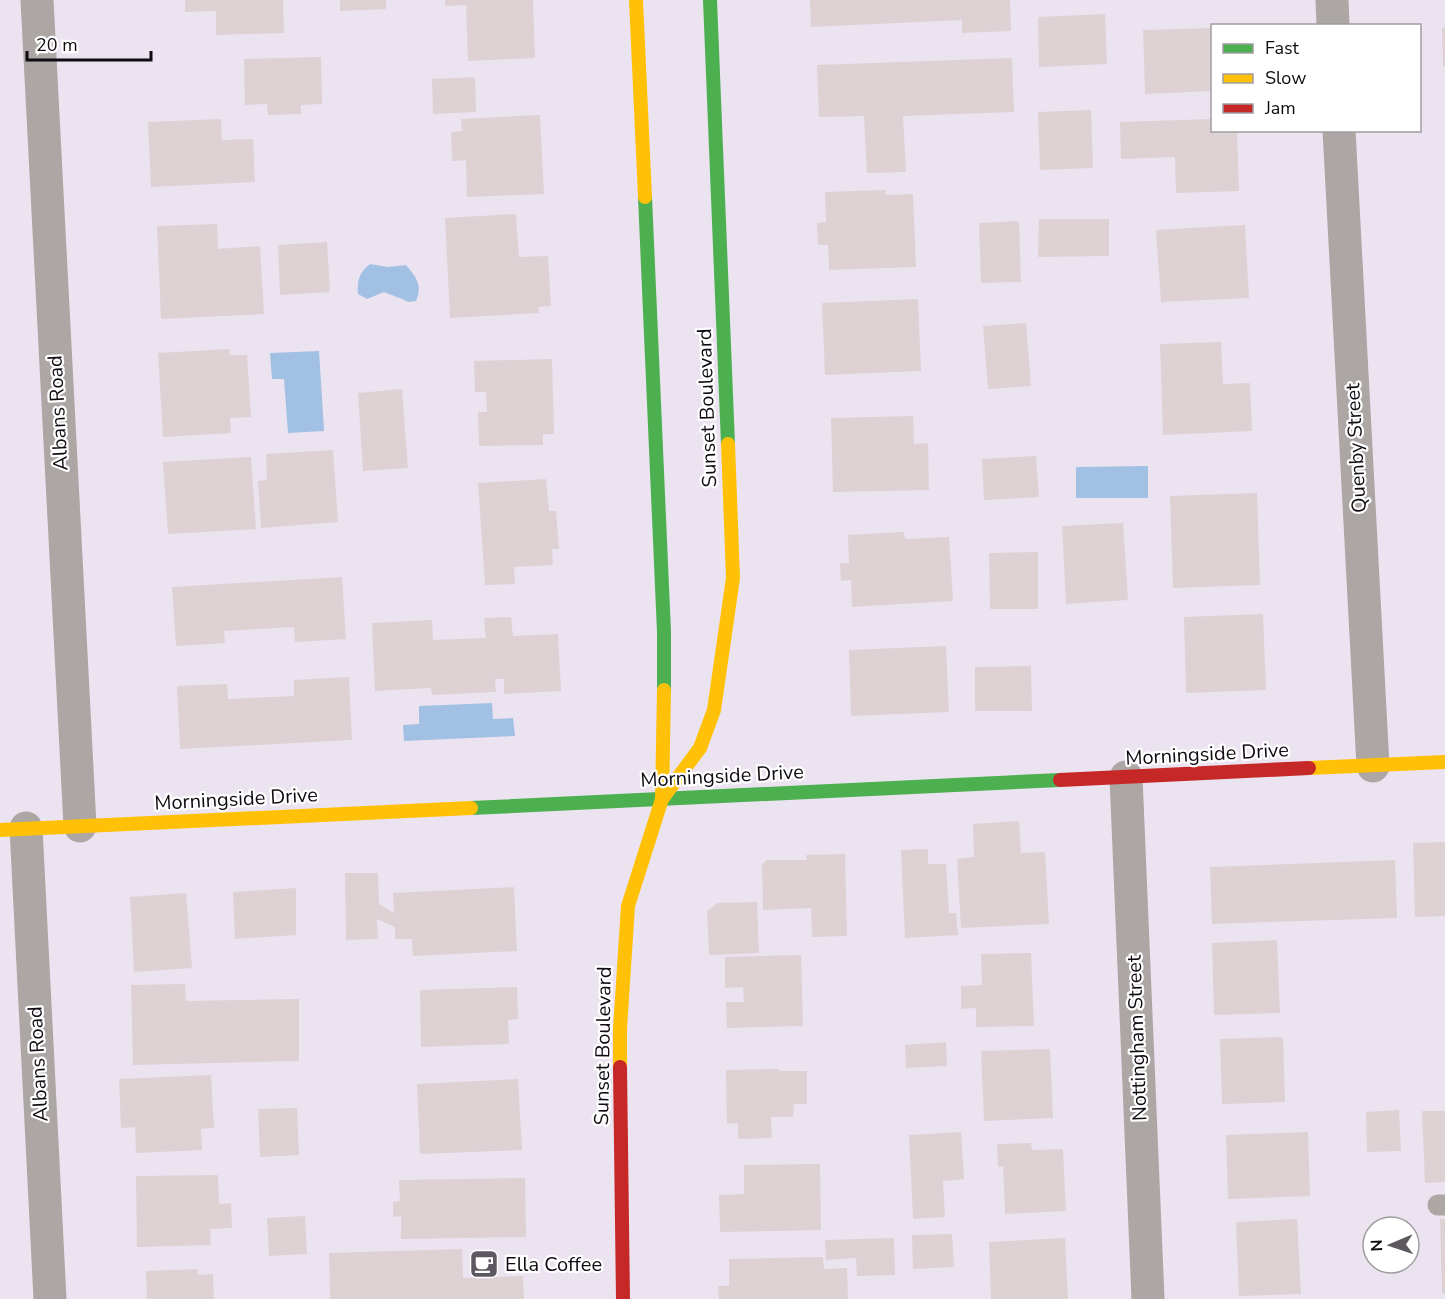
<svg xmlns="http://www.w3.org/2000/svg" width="1445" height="1299" viewBox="0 0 1445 1299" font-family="'Nunito Sans',sans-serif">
	<rect width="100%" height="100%" fill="#ece3f0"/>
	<g fill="#a2c0e3">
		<path d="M370,264L388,267L406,265C416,277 423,285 416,301L408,302C400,297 392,296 384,292L367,299L358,294C357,280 359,273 370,264Z"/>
		<polygon points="319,351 324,431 288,433 284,379 272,379 270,353"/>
		<polygon points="1148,466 1148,498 1076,498 1076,467"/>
		<polygon points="492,703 493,719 513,718 515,736 404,741 403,725 419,724 419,706"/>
	</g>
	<g fill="#ded1d4">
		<polygon points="185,0 283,0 284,33 216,35 216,11 185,12"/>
		<polygon points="340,0 386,0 386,9 340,11"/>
		<polygon points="445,0 533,0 535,58 468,61 466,5 445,6"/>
		<polygon points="810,0 1010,0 1011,31 962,33 962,20 811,27"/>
		<polygon points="1105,14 1107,64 1039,67 1038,17"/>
		<polygon points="1212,28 1212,91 1145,94 1143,30"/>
		<polygon points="1442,28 1445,28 1445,66 1443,66"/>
		<polygon points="321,57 322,104 301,105 301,114 268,115 267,104 245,105 244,59"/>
		<polygon points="1012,58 1014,112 903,116 906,172 867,173 864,116 819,117 817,65"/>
		<polygon points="475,77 476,112 433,114 432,79"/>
		<polygon points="1091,110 1093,168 1040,170 1038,112"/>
		<polygon points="540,115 544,194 467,197 466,160 452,161 451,132 462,131 461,119"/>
		<polygon points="221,119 222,140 253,139 255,182 151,187 148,122"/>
		<polygon points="1212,119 1212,130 1237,130 1239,191 1176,193 1175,157 1121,159 1120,122"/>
		<polygon points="886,190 886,195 913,194 916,267 829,270 828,245 818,245 817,223 826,222 825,192"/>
		<polygon points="516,214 519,257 548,256 551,306 538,307 539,313 450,318 445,218"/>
		<polygon points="1039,219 1109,219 1109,256 1038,257"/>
		<polygon points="1019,221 1021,282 981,283 979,223"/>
		<polygon points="217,224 218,249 260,246 264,314 161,319 157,226"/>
		<polygon points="1245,225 1249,298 1161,302 1156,230"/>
		<polygon points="327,242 330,292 280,295 278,245"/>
		<polygon points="918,299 921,371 825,375 822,303"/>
		<polygon points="1026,323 1031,386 988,389 983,326"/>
		<polygon points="1221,342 1223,384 1250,383 1252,431 1163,435 1160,344"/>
		<polygon points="230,349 230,355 247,355 251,417 230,418 231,433 163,437 158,353"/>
		<polygon points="552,359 554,434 543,434 543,445 479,446 478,412 487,412 486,392 475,392 474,361"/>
		<polygon points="402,389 408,468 363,471 358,393"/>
		<polygon points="913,416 914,444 928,443 929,490 833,492 831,418"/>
		<polygon points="333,450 338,522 261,528 258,481 267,480 266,454"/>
		<polygon points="1036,456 1039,497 984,500 982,459"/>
		<polygon points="251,457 256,529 168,534 163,462"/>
		<polygon points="546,479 549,511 556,511 559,549 552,549 553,565 514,567 515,584 485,585 478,483"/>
		<polygon points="1257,493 1260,585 1173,588 1170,496"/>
		<polygon points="1123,523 1128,600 1066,604 1062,526"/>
		<polygon points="904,532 905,539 949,537 953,601 852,607 851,580 841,581 840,563 849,563 848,535"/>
		<polygon points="1038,552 1038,609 990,609 989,553"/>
		<polygon points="342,577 346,639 295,642 294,627 224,631 225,643 176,646 172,587"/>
		<polygon points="1263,614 1266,690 1186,693 1184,617"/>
		<polygon points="511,617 513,636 558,634 561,691 504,694 504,679 495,679 496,692 432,695 431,688 375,691 372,623 432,620 433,640 486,638 484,618"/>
		<polygon points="946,646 949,712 851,716 849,650"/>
		<polygon points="1031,666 1032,711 975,711 975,667"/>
		<polygon points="349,677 352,740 180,749 177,686 227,684 228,699 271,697 294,696 294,680"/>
		<polygon points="1019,821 1021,853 1045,852 1049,924 961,928 957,859 974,857 973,824"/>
		<polygon points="1445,842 1445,916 1415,917 1413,843"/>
		<polygon points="928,849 928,864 946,864 949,913 956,913 958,935 905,938 901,850"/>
		<polygon points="845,854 847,936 812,937 811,908 763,910 762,866 766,860 807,860 806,855"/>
		<polygon points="1395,860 1397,918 1212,924 1210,867"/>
		<polygon points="345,873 378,873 379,904 394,913 393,893 514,887 517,951 413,956 412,939 395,939 395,927 377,919 378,939 346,940"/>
		<polygon points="296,888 296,935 235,939 233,892"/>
		<polygon points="186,893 192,968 134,972 130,897"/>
		<polygon points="757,902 759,953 709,955 707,911 718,903"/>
		<polygon points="1277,940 1280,1013 1214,1015 1212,943"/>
		<polygon points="1031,953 1034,1026 976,1027 976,1008 961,1009 961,986 982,985 981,954"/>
		<polygon points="801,955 803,1026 727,1028 726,1002 744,1002 743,987 725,988 725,957"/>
		<polygon points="185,984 186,1001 299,999 299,1061 133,1065 131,985"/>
		<polygon points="517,987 518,1019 508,1020 509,1044 421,1047 420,990"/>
		<polygon points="1283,1037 1285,1102 1222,1104 1220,1039"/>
		<polygon points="946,1042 947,1066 906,1068 905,1045"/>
		<polygon points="1050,1049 1053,1118 984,1121 981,1051"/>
		<polygon points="779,1069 779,1071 807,1071 807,1104 794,1104 793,1117 771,1117 772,1138 738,1139 738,1123 727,1124 726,1070"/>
		<polygon points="211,1075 214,1128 201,1129 202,1150 136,1153 135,1127 121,1128 119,1079"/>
		<polygon points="518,1079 522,1150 420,1154 417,1084"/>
		<polygon points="297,1108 299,1155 260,1157 258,1109"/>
		<polygon points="1399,1110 1401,1151 1367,1152 1366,1112"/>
		<polygon points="1422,1111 1445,1111 1445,1182 1425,1183"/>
		<polygon points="961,1132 964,1179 943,1181 945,1217 913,1219 909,1135"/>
		<polygon points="1308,1132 1310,1196 1228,1199 1226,1135"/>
		<polygon points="1031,1143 1032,1150 1063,1149 1066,1211 1005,1214 1003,1166 998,1167 997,1144"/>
		<polygon points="820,1164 821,1230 720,1232 719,1195 744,1194 744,1165"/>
		<polygon points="218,1175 219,1204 231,1203 232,1228 210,1229 211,1245 137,1247 136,1176"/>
		<polygon points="525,1178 526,1237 401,1239 401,1216 393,1217 393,1202 400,1201 399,1180"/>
		<polygon points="305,1216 307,1254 269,1256 267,1218"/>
		<polygon points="1297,1219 1301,1294 1239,1296 1236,1222"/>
		<polygon points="1440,1219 1445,1219 1445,1293 1442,1294"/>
		<polygon points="952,1234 954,1267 913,1269 912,1235"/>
		<polygon points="894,1238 895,1275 857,1276 856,1258 826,1260 825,1240"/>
		<polygon points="1065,1238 1068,1299 991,1299 989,1242"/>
		<polygon points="462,1249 463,1278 523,1276 524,1299 330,1299 329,1253"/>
		<polygon points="823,1257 824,1269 847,1268 848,1299 719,1299 718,1286 729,1286 729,1259"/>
		<polygon points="198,1269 198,1275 213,1274 214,1299 147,1299 146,1271"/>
	</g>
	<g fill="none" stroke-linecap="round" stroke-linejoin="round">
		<polyline stroke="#aca6a4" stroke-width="21" points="1438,1205 1445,1205"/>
		<g stroke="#aca6a4" stroke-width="33">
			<polyline points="37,0 80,826"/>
			<polyline points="1332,0 1333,26"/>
			<polyline points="1339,130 1373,766"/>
			<polyline points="1126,777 1148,1299"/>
			<polyline points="26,828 50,1299"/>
		</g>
		<g stroke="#4caf50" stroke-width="14">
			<polyline points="710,0 728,444"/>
			<polyline points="645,197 664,632 664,690"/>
			<polyline points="471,808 1060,780"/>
		</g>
		<g stroke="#ffc107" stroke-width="14">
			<polyline points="636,0 645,197"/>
			<polyline points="1309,768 1445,762"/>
			<polyline points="662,799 700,748 714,710 733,578 728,444"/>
			<polyline points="0,830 471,808"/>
			<polyline points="620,1067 620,1029 628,906 662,799 664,690"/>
		</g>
		<g stroke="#c62828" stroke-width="14">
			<polyline points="1060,780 1309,768"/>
			<polyline points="620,1067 623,1299"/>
		</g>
	</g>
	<defs>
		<g id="cafe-square" transform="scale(1.5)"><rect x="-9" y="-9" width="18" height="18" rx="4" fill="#5d5760" stroke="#fff"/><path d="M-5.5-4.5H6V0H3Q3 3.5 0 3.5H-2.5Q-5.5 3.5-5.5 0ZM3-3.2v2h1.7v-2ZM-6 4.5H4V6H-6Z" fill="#fff"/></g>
	</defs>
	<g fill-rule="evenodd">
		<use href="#cafe-square" x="484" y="1264"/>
	</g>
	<g text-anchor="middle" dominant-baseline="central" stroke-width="4.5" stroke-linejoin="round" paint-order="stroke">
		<g font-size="20" fill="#100b12" stroke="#fff">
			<text transform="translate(707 408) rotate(-92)">Sunset Boulevard</text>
			<text transform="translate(58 413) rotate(-93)">Albans Road</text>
			<text transform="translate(1356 448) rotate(-93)">Quenby Street</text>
			<text transform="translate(1207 754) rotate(-3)">Morningside Drive</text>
			<text transform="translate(722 776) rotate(-3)">Morningside Drive</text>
			<text transform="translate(236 799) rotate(-3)">Morningside Drive</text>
			<text transform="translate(1137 1038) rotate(-92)">Nottingham Street</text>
			<text transform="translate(603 1046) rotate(-89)">Sunset Boulevard</text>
			<text transform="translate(38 1064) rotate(-93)">Albans Road</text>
		</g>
		<g font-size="20" fill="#100b12" stroke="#fff" text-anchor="start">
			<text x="505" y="1264">Ella Coffee</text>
		</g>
	</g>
	<rect x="1211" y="24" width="210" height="108" fill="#ffffff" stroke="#9f9da0" stroke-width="1.5"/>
	<rect x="1223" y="44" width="30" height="9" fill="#4caf50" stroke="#9f9da0" stroke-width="1.5"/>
	<text x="1265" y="54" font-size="18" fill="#100b12">Fast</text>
	<rect x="1223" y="74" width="30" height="9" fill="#ffc107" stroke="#9f9da0" stroke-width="1.5"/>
	<text x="1265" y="84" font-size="18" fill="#100b12">Slow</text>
	<rect x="1223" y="104" width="30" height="9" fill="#c62828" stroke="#9f9da0" stroke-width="1.5"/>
	<text x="1265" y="114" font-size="18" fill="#100b12">Jam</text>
	<g transform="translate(1391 1245) rotate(268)"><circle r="28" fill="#ffffff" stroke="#9f9da0" stroke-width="1.5"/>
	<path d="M0-4.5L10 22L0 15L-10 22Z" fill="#5d5760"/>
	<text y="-9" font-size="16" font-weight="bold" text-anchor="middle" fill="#100b12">N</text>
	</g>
	<path d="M27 51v9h124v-9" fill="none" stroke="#100b12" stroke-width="3"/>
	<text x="36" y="51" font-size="18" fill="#100b12" stroke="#ffffff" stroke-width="4.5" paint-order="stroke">20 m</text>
</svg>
